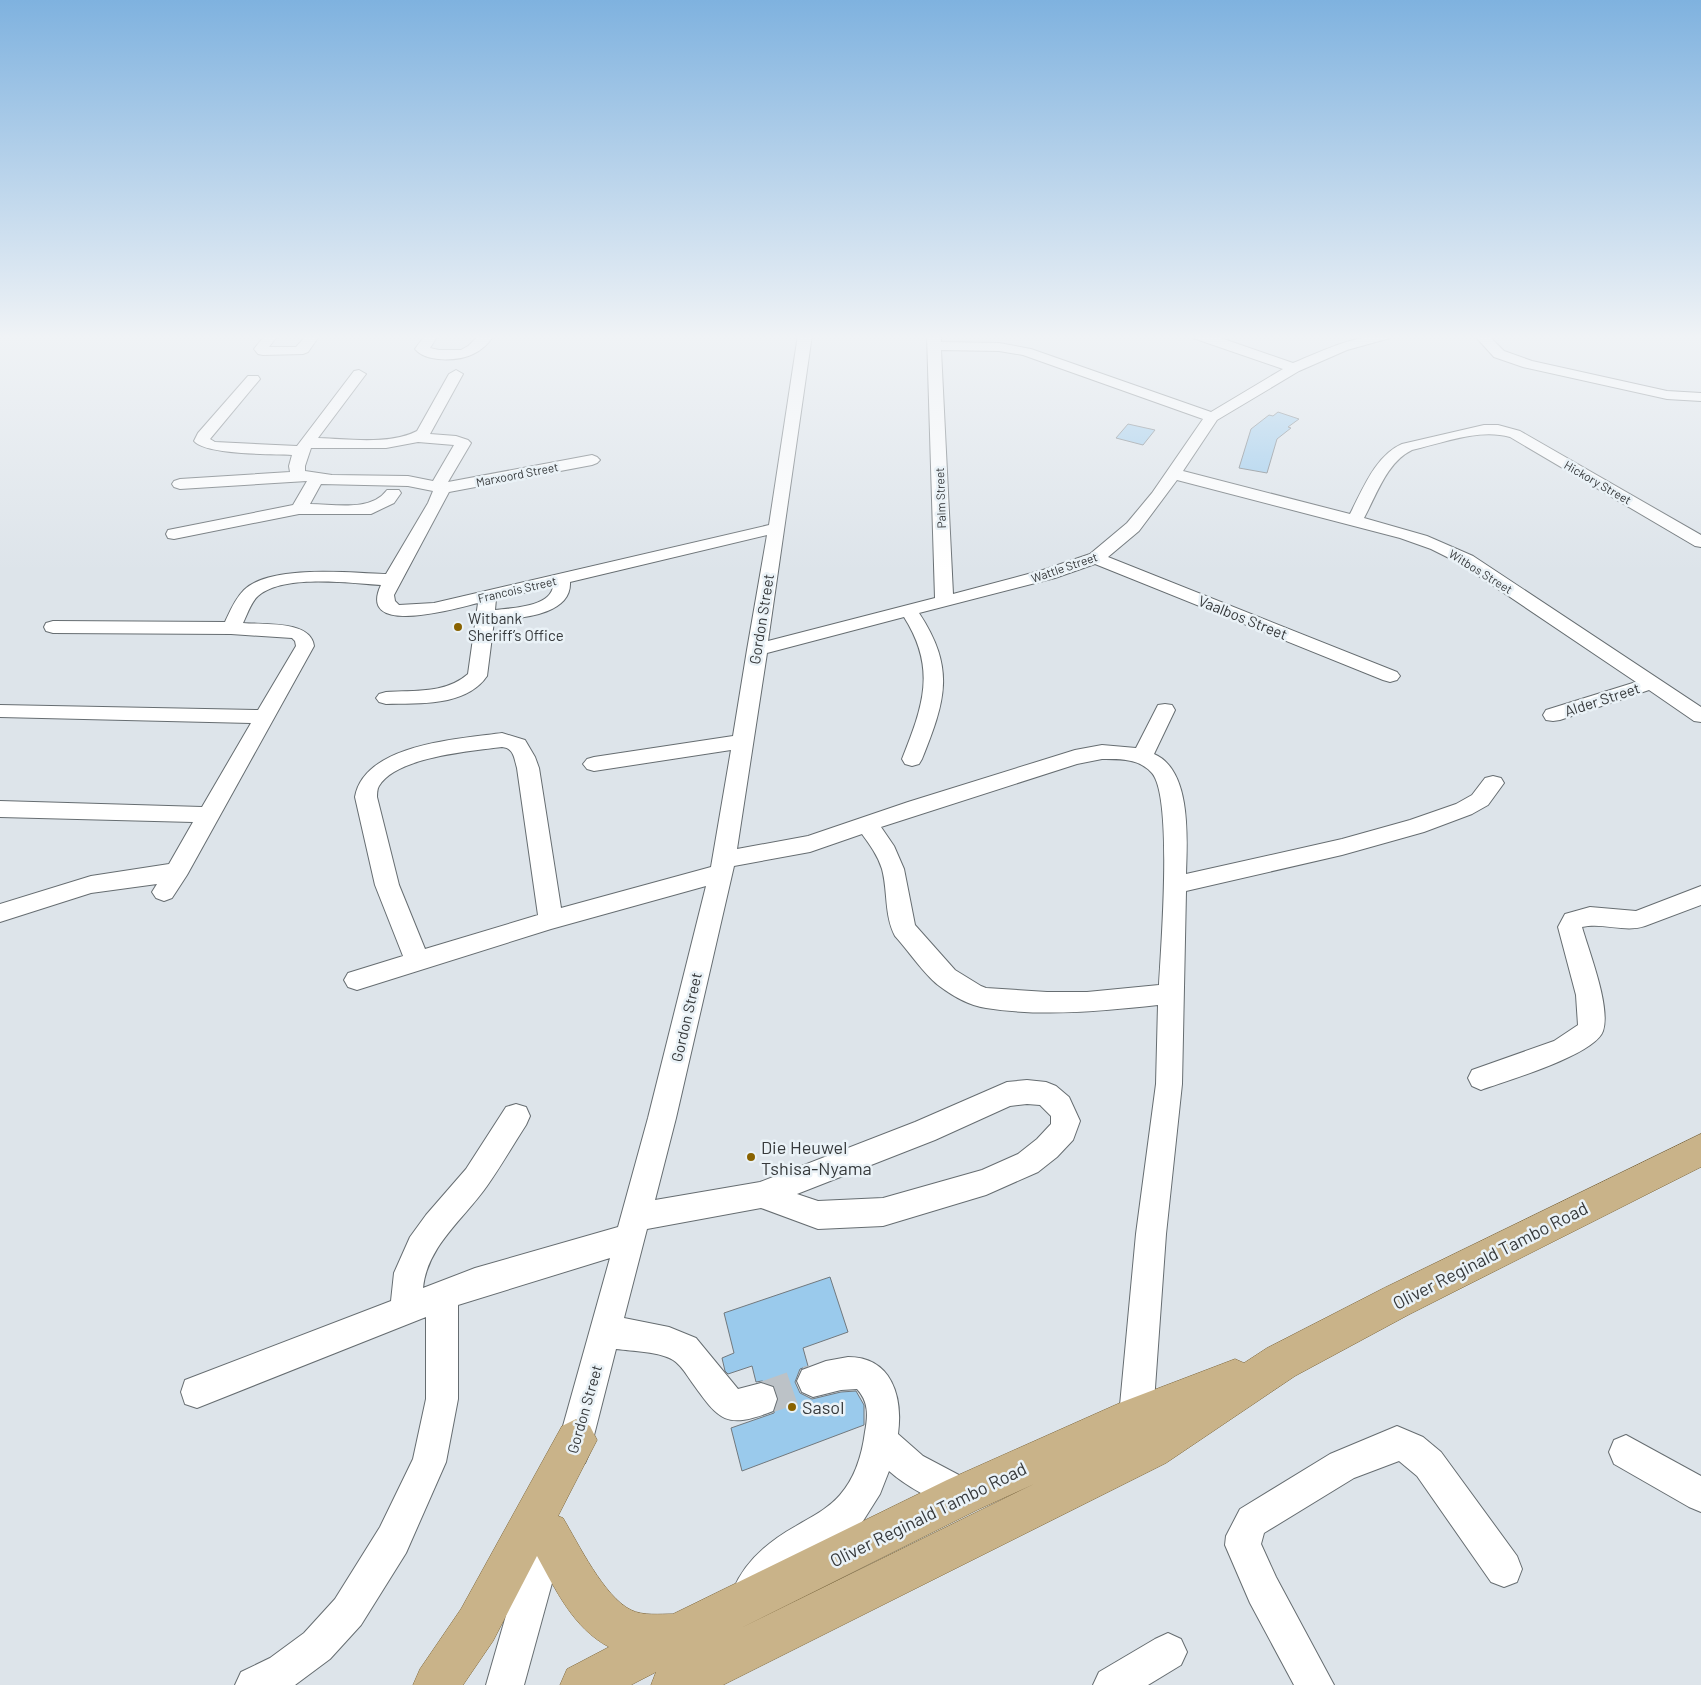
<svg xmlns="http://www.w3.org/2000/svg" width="1701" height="1685" viewBox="0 0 1701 1685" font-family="Barlow,sans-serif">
	<rect width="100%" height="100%" fill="#dde4ea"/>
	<g fill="#9acaec" stroke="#71787d">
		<polygon points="1278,412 1299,419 1288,427 1291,428 1277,439 1267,473 1239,468 1251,429 1269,415 1273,416"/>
		<polygon points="1128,424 1155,430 1143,445 1116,438"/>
		<polygon points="830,1277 848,1332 803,1348 808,1366 800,1369 795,1382 800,1393 812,1399 841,1392 856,1391 864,1405 864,1425 742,1471 731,1428 774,1413 779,1398 774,1385 762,1381 756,1382 752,1366 728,1374 725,1371 722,1358 734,1353 724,1313"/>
	</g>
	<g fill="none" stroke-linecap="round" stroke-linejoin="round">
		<polyline stroke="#bcc2c7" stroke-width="33" stroke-dasharray="33 17" stroke-linecap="butt" points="761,1399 813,1381"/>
		<g stroke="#666d71" stroke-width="2">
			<g id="minor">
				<polygon points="265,335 278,335 269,347 296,347 307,335 320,335 308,352 303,354 263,355 258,354 254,349"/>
				<path d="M425,335H438L430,348L439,350H461L468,346L480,335H494C489,343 482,350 473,354C459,361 426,363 415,349Z"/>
				<path d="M798,335H812L768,641L935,598L927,335H941V342L999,343L1031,349L1211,412L1283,369L1193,338L1192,335H1212L1293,363C1327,349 1354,335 1391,335L1390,338L1347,350L1299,371L1217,420L1183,471L1350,514C1363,489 1375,456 1402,444L1484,425H1498L1520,431L1701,535V547L1695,546L1510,437C1479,428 1443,443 1412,450C1387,462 1377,494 1364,518L1427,536L1473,556L1701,707V722L1694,721L1649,690L1560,720L1553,721L1546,720L1543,715L1546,710L1636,682L1461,564L1431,549L1400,538L1177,480L1139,531L1108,557L1397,672L1400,676L1397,680L1390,682L1383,680L1095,564L1055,578L919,613C956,669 945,701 922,759L919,764L912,766L905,764L902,759C923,706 937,669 904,617L767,653L737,849L808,836L908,802L1075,750L1102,745L1136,748L1158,705L1165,704L1172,705L1175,710L1154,754C1192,770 1187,840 1186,874L1342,839L1410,820L1456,804L1472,795L1485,778L1493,776L1501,778L1504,783L1488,805L1472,814L1424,832L1342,855L1186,891L1182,1084L1166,1234L1153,1416L1148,1428L1136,1433L1124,1428L1119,1416L1136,1234L1156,1084L1158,1005C1102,1011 1043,1017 986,1008C970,1006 951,995 938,985C923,973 908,950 895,936C884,915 888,891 882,869C878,856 870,845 862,834L810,852L734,866L676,1118L655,1200L760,1182L915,1122L1007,1082L1027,1080L1046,1082L1056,1086L1069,1097L1080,1121L1073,1140L1057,1157L1038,1172L986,1195L883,1226L818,1229L761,1208L647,1229L624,1318L669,1327L696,1338L738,1389L761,1383L773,1387L777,1399L773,1411C725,1430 719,1420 691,1381C686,1374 681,1365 673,1360C661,1352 632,1351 616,1349L590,1451L585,1463L573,1468L561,1463L556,1451L610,1258L458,1305V1399L446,1462L406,1553L361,1625L330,1659L295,1685H235L241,1672L270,1658L304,1633L335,1599L380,1527L413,1459L426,1399V1317L197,1408L185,1404L181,1392L185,1380L391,1301L394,1273L410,1237L426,1215L466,1169L506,1107L516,1104L526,1107L530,1116L526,1125C513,1145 501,1166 487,1186C464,1219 427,1246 423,1288L475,1268L618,1227L648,1118L706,886L551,929L357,990L348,987L344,980L348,973L403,956L375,885L355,797C364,744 459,739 502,733L525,740L535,757L539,768L561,908L711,867L731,750L594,771L587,769L583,764L587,759L594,757L733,736L747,650L767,535L570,582C572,616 518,618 494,621L487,676C466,707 418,703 386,704L379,702L376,698L379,694L386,692C414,690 445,694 468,674L478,603C458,608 356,638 381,585C349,583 283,574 258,596C251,602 247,615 243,623C263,625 311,620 314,646L187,875L172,898L164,901L156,898L152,892L157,884L91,893L0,922V904L91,876L169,864L193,822L0,817V801L202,807L251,723L0,717V705L258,710L296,646L295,641L292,638L231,634L53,633L46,631L44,627L46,623L53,621L225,622C230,611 235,599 244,590C270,564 352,573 386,574L428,503L433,491L408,486L321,484L310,504C335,504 371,512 387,490H399L401,493L394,503L371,514H299L174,539L168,538L166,534L168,530L293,505L307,481L180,489L174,487L172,484L174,481L180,479L290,472L289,466L292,455C273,454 205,455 194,441L198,433L248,376H258L260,379L210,439L215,442L297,446L354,371L359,370L366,374L318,438C347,439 391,445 417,431L449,374L456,370L463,374L430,434L456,436L468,440L471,443L448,482L592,455L597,457L600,460L597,463L592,465L449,492L394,595L395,601L399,605L434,603L769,525ZM941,350L999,351L1023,355L1203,419L1152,493L1127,523L1090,554L1043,570L953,594ZM418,442L454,445L433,481L408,476L332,475L305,471V466L311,448H386ZM553,586C551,607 511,608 495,610L496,599ZM502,747C514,748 514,758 517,768L538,915L425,949L399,885L377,797C377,794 377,789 379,786C396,757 471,751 502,747ZM1102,759C1119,759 1139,758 1152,773C1173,797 1161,947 1159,985L1087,992H1047L986,988L981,986L955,970L915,925L904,869L894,846L881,827L1077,764ZM1027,1104L1040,1105L1051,1116V1124L1037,1139L1018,1154L982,1170L883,1198L818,1201L797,1194L935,1140L1010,1106Z"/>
				<polygon points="1474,335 1488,335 1504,351 1532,361 1667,391 1701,393 1701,401 1667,399 1523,367 1494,357"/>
				<path d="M1701,886V905L1645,926C1625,933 1603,922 1582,927C1589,952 1611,1007 1603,1031C1595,1055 1506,1081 1481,1090L1472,1086L1468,1078L1472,1070L1554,1041L1578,1025L1576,995L1558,927L1565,914L1590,907L1636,911Z"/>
				<path d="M848,1357C892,1357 903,1397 898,1434L923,1456L974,1483L979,1495L974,1507L962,1512C937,1502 909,1489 889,1471L880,1494L863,1521L847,1535L791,1571L764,1603L751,1608L738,1603L733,1590C745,1561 769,1541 796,1526C811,1517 828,1509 840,1495C855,1478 862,1455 865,1432C868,1416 869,1402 857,1389L841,1390L813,1397L802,1392L797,1381L802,1370L826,1361Z"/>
				<polygon points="1397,1426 1423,1437 1441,1452 1517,1556 1522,1569 1517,1582 1504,1587 1491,1582 1417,1476 1399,1461 1354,1478 1264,1533 1261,1544 1276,1577 1334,1685 1294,1685 1250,1603 1225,1545 1226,1536 1240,1509 1330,1454"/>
				<polygon points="1626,1435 1701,1476 1701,1512 1689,1507 1614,1464 1609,1452 1614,1440"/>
				<polygon points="548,1514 560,1520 566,1532 524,1685 486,1685 530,1532 536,1520"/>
				<polygon points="1168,1633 1181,1639 1187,1652 1181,1665 1148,1685 1093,1685 1099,1672 1155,1639"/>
			</g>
		</g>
		<g stroke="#7e673b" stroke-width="1">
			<path id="major" d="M1701,1134V1167L1410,1314L1295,1376L1166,1463L723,1685H651L656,1672L631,1685H560L567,1669L609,1647C573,1628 556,1590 537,1556L493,1641L463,1685H413L420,1669L461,1609L562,1426L576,1419L590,1426L597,1440L558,1516L563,1518C578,1543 604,1597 631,1610C643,1616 660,1614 673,1614L947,1480L1122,1402L1235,1359L1244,1363L1267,1348L1384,1288ZM1034,1484L741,1628L977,1510Z"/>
		</g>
		<use href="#minor" fill="#fff" fill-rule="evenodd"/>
		<use href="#major" fill="#c9b389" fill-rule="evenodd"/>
	</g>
	<linearGradient id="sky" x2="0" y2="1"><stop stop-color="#7fb2df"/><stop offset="0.59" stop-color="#f0f3f6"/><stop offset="1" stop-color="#f0f3f6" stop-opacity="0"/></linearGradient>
	<rect width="1701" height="571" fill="url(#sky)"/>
	<g fill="#896200" stroke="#eaf2f7" stroke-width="2">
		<circle cx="458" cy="627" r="5"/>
		<circle cx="751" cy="1157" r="5"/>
		<circle cx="792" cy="1407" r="5"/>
	</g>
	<g text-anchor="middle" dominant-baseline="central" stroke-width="5" stroke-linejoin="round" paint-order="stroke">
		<g font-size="12" fill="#36393b" stroke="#eaf2f7">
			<text transform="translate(517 474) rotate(-11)">Marxoord Street</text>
			<text transform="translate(1598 482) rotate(30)">Hickory Street</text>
			<text transform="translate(940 498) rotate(-92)">Palm Street</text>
			<text transform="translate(1064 567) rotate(-19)">Wattle Street</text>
			<text transform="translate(1481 571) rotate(32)">Witbos Street</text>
			<text transform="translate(517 589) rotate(-13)">Francois Street</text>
		</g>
		<g font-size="15" fill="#36393b" stroke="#eaf2f7">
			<text transform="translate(1243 617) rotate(22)">Vaalbos Street</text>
			<text transform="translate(761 619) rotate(-81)">Gordon Street</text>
			<text transform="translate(1602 699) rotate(-18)">Alder Street</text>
			<text transform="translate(686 1017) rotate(-77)">Gordon Street</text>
			<text transform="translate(584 1409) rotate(-74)">Gordon Street</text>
		</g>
		<g font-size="15" fill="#36393b" stroke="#eaf2f7" text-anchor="start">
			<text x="468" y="618">Witbank<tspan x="468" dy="17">Sheriff’s Office</tspan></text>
		</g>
		<g font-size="18" fill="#36393b" stroke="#eaf2f7" text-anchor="start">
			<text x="761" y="1147">Die Heuwel<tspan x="761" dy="21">Tshisa-Nyama</tspan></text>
			<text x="802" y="1407">Sasol</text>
		</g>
		<g font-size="18" fill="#36393b" stroke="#eaf2f7">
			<text transform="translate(1490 1255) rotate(-27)">Oliver Reginald Tambo Road</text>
			<text transform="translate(928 1514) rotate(-26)">Oliver Reginald Tambo Road</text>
		</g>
	</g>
</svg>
